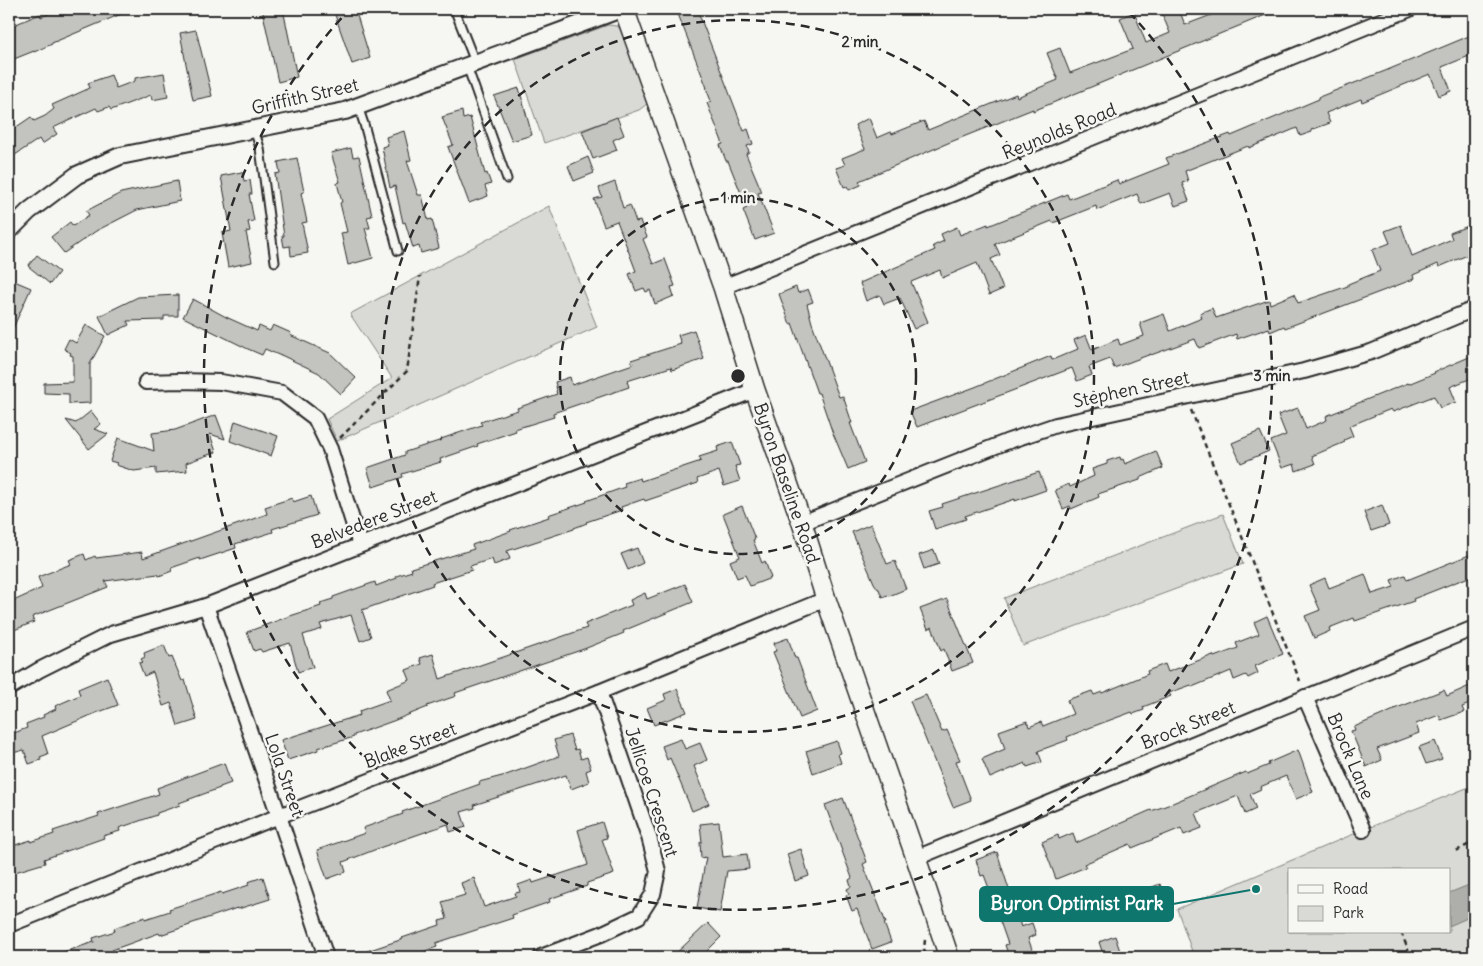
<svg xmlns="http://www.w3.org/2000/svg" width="1483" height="966" viewBox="0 0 1483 966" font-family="Delius,sans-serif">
	<rect width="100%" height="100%" fill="#f6f6f2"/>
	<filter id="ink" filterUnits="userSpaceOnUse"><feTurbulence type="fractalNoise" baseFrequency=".02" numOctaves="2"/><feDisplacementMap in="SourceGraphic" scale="10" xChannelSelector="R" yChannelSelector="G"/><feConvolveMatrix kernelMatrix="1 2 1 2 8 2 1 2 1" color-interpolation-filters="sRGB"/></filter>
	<g filter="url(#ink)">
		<g fill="#d9d9d5" stroke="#828280" fill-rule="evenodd">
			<polygon points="608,25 617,26 623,31 647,104 639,110 544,143 515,59"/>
			<polygon points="549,206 597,327 337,441 327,419 392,378 350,314"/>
			<polygon points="1223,514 1243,564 1023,646 1004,598"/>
			<path d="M1474,785V957H1194L1177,909L1363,830ZM1289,870H1449V932H1289Z"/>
		</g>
		<polygon fill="#aeaeab" stroke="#7a7a78" points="1474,883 1474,915 1449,926 1449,893"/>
		<g fill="#c3c3c0" stroke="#2b2b2b">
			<polygon points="60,9 133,9 52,43 52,44 34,52 34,51 9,61 9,27 40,14 41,17"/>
			<polygon points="262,9 283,9 297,77 278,82"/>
			<polygon points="333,9 355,9 370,58 352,64"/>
			<polygon points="693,9 697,9 744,131 748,129 753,144 747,146 749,152 746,154 762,192 758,193 774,233 755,240 743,210 747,208 728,161 726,161 720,145 723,144 707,103 711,101 706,88 707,88 678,14"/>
			<polygon points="1160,9 1179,9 1185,25 1219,12 1218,9 1280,9 1033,111 1033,109 948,143 859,181 861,185 849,190 847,186 844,187 836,168 845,165 842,158 865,149 855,125 869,118 877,138 891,132 892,134 924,121 928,130 1016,94 1017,97 1058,80 1047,53 1060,48 1070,73 1133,49 1120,18 1134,12 1146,43 1170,33"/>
			<polygon points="196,30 212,96 193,100 180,33"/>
			<polygon points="1474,34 1474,54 1442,67 1451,91 1439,96 1430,74 1362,102 1361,99 1326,113 1330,123 1311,130 1312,132 1300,136 1297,128 1249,148 1248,146 1185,171 1188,181 1182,183 1189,201 1175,206 1170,193 1141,204 1137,194 1097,210 1096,206 1053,223 1052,221 995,244 1000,255 991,259 1003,289 989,295 977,263 942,278 940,270 911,282 928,322 914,329 900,298 884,304 880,295 866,301 860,283 935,250 933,246 944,241 941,234 957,227 960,235 988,224 988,226 1067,194 1069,199 1117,180 1119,184 1169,164 1166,158 1230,134 1231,136 1319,99 1319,97 1385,71"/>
			<polygon points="164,73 168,97 152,100 151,95 111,110 109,107 98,111 96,108 53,128 57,134 42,144 39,139 9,159 9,132 31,117 34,121 45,116 54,109 52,105 90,88 88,83 111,75 116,88 135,81 135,78"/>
			<polygon points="519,88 532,135 512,141 494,96"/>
			<polygon points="462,111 463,119 470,117 485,174 487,173 491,184 485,186 488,196 469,203 448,147 453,145 442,117"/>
			<polygon points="617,117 624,135 613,140 617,150 593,159 582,131"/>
			<polygon points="404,131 411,160 407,161 418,195 422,195 428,220 432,219 439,248 421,253 419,246 413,248 405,222 403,223 395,186 390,188 382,147 388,145 386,137"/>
			<polygon points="351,148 353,157 359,156 372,216 367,217 370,228 365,228 373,258 348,265 341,233 347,232 340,203 342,202 337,183 340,182 331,153"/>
			<polygon points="588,157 594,173 574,181 568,166"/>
			<polygon points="297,158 304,192 301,193 307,222 302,223 308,253 291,256 290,246 284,247 282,236 284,236 275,174 280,173 278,162"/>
			<polygon points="242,172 244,181 250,180 252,194 249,194 254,221 248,222 250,231 246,232 252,262 228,267 222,233 231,231 221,176"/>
			<polygon points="177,181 180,201 137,210 96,231 64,253 51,237 70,222 73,226 89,215 86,211 121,193"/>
			<polygon points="615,182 623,208 630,205 636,222 640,221 647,237 643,239 653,264 665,259 675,286 671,287 674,296 655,304 650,290 646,292 644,288 636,291 629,274 636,271 617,221 604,226 594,199 602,197 599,188"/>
			<polygon points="1401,225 1412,256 1452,239 1450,233 1468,226 1470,231 1474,230 1474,250 1469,252 1470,254 1439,267 1438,264 1413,275 1414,279 1285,328 1284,326 1270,332 1269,328 1237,339 1236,334 1199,348 1195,339 1151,355 1151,354 1114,368 1110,359 1089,367 1092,375 1077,381 1072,368 917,427 910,411 975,387 1051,356 1052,360 1078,349 1074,340 1086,335 1092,350 1118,339 1120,345 1144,336 1140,323 1164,314 1170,331 1202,318 1200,313 1212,308 1216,318 1269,300 1270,304 1294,294 1298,303 1348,286 1348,284 1380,271 1372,250 1390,243 1385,231"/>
			<polygon points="37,255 59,272 50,284 28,266"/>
			<polygon points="12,280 31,288 9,337 9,288"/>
			<polygon points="796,287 798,293 808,289 813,302 807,304 812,323 839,397 843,396 852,423 850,423 865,462 848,469 832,431 819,393 817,393 792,323 790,324 779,294"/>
			<polygon points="178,295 178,316 164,316 164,320 127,321 129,325 108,335 99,316 138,297"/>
			<polygon points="193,299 226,317 257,331 259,326 270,331 273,325 291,333 290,335 330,353 356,378 341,394 319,373 281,355 281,356 265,349 262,355 248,349 183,317"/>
			<polygon points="86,325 105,336 90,364 90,403 69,404 69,394 44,393 44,383 73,382 73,356 70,355 71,353 64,349 69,339 76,343"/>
			<polygon points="694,330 704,359 672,370 671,367 627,381 629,387 553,413 554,417 515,429 516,431 477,444 478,446 440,459 441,462 402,474 403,477 373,487 367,468 405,455 405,452 442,440 441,439 482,425 480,422 518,410 517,408 557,394 556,391 557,390 555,382 570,377 572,385 633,364 631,360 681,344 678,335"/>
			<polygon points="1474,355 1474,377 1450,387 1456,402 1440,408 1434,396 1393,412 1391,409 1349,426 1353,436 1344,440 1345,442 1312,456 1315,464 1296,471 1294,464 1282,468 1271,441 1286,435 1278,415 1298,408 1306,429 1327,420 1326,416 1408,383 1408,384 1435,373 1434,372"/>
			<polygon points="91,411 101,424 94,429 108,434 89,449 66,420 76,423"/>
			<polygon points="216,415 225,439 210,434 216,452 186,463 187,471 156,474 156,468 134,471 116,465 117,463 110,461 118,438 154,451 152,433 175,430"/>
			<polygon points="235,421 278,436 271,456 230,441"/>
			<polygon points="1260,431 1269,451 1241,463 1232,443"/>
			<polygon points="732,442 740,465 735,466 740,481 724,486 719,471 697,479 698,483 645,501 644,499 621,507 622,510 586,522 587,523 574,528 574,529 507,551 510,559 494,565 492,559 470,566 472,570 432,583 433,585 362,610 371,637 360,641 351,615 320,624 322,629 303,635 313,667 298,672 290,643 262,652 260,649 254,651 247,632 287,617 321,606 320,603 333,599 333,597 375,582 376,586 397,578 396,576 412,571 411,568 474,549 472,545 511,531 510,530 549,517 548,515 587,502 586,501 625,487 624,483 640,478 641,481 701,461 699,457 718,451 717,447"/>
			<polygon points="1156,451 1163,468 1140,478 1140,480 1098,494 1099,497 1071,509 1070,506 1063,509 1055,490 1069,484 1070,487 1094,476 1092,469 1107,464 1107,461 1120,457 1121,460 1123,459 1125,464"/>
			<polygon points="1039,472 1046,490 1015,501 1015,499 965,516 966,519 935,529 929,511 943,507 942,504"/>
			<polygon points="311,496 317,515 272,529 273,532 235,544 236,548 200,560 200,558 171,568 172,571 159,576 158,574 105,581 108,587 32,617 34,622 9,632 9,603 42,588 38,577 71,564 69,560 84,554 86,560 95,556 96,558 142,552 143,558 267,514 265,507 292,498 293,502"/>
			<polygon points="1382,505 1389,525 1371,531 1364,512"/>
			<polygon points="742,506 755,539 753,540 762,563 765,561 771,578 750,586 745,575 737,578 730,561 740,557 723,514"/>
			<polygon points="871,524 887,564 895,561 906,589 889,596 888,595 882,597 879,589 878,589 874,583 852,532"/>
			<polygon points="637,548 643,563 628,570 621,554"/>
			<polygon points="934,550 939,564 924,569 919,555"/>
			<polygon points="1474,553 1474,575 1413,599 1414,601 1355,621 1354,618 1329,628 1330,631 1314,638 1305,616 1320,610 1309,585 1325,578 1329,588 1365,574 1372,594 1394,587 1391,580 1405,575 1407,580"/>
			<polygon points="685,584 693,602 623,631 624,633 584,649 455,693 456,696 427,706 428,707 393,721 354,735 354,737 318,748 318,750 288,760 281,740 360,715 359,711 390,700 386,690 410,680 406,670 422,664 420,658 433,654 440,679 587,628 585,624 632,605 630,600 645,593 647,599"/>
			<polygon points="947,599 973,663 952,671 944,649 941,651 932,627 928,629 920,609"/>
			<polygon points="1267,616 1283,654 1255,666 1258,673 1248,678 1246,675 1234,680 1231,671 1192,687 1191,685 1169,693 1171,696 1143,707 1144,710 1133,714 1132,712 1094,726 1067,737 1068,740 1038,751 1042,762 1027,767 1025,763 990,778 982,759 1005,749 999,731 1027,721 1029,727 1041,722 1043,726 1073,714 1067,700 1092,691 1094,695 1102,692 1102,693 1148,674 1147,671 1165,664 1168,672 1213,655 1214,657 1238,648 1236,643 1259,634 1254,622"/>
			<polygon points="788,638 795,658 797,658 817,711 800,718 773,652 776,651 774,643"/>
			<polygon points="164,645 169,658 172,657 182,681 185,680 197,720 178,726 171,703 163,706 153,672 144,676 139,663 143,662 141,659 145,657 144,653"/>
			<polygon points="107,677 118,705 96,713 42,736 48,754 40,757 41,760 29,764 24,750 9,754 9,735 27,728 26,724 44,717 43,715 56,709 55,706 80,695 78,689"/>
			<polygon points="1474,684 1474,702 1462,707 1464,712 1441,720 1439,715 1416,724 1419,733 1377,749 1382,760 1366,767 1351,731 1355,730 1354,727 1394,710 1394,709 1444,690 1447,696"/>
			<polygon points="677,689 687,712 654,725 647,708 666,700 664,694"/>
			<polygon points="926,695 942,732 947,730 960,760 956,761 971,800 953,807 910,701"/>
			<polygon points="570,735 575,750 578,749 581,759 587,757 591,769 586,771 589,782 571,789 566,775 474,805 475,808 461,812 466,827 450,832 448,824 382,847 343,862 346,872 327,879 317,850 365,833 363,828 403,814 402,812 480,784 479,782 506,775 559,756 554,740"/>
			<polygon points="681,739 685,749 700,743 707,760 694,766 709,804 692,811 670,758 667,760 662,746"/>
			<polygon points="837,741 841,753 838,754 841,763 813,773 806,751"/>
			<polygon points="1435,741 1442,759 1426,764 1419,747"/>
			<polygon points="1298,750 1313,792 1296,799 1286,776 1260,787 1261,789 1250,794 1256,809 1245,814 1238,796 1196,813 1202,828 1184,835 1181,828 1132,848 1130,844 1084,864 1086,867 1056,879 1042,842 1058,835 1059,839 1073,833 1076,843 1151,810 1151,811 1168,805 1246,772 1247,774 1269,765 1268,763"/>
			<polygon points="224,763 231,783 220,787 220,788 179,803 180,805 157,813 157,815 119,828 120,831 103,836 104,838 44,859 45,863 15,872 14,870 9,872 9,847 31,840 31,842 54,834 53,831 99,816 98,814 159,794 157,788"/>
			<polygon points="843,798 867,862 863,864 886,923 884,923 891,942 872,949 857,909 852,911 846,895 849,894 847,889 851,887 849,880 852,878 825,805"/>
			<polygon points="602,822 607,838 602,839 614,874 587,883 587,886 549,899 550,902 512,915 513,918 436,943 437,947 408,957 356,957 355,955 403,939 402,938 440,925 439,921 447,919 442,902 465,895 461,883 474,878 484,907 516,896 515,893 520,892 518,885 532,880 533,883 588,865 578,830"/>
			<polygon points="719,822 723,857 747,854 749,869 727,871 720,912 697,908 706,857 701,858 700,842 702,842 700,824"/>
			<polygon points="801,849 809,876 795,881 787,854"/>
			<polygon points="997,852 1021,927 1032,923 1036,935 1028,938 1034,955 1026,957 1009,957 1005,945 1008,944 996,910 990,912 986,901 993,899 984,875 981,876 976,860"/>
			<polygon points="263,877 270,899 238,909 237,908 190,924 190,925 160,935 159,933 112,950 114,957 54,957 54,955 94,942 93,938 115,931 114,928 145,917 145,919 170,911 169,909 221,892 222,894 249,885 248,882"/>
			<polygon points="1160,884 1169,908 1151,915 1142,891"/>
			<polygon points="708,923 721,937 701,957 672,957"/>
			<polygon points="1115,936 1122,957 1104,957 1099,942"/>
		</g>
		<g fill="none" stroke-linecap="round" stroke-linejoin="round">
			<g stroke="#2b2b2b" stroke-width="11">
				<g id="service">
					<polyline points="455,11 475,62"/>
					<polyline points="467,66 507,179"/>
					<polyline points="358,106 364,124 398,251"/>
					<polyline points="254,129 260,148 275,262"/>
				</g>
			</g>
			<g stroke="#2b2b2b" stroke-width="18">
				<g id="minor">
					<polyline points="723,287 1410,9"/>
					<polyline points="146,382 180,381 221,382 282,393 315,418 330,449 360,545"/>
					<polyline points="802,523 1006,442 1056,425 1304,371 1371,352 1474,309"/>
					<polyline points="206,606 279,816 326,957"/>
					<polyline points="9,688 39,670 111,634 206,606 755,390"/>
					<polyline points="1305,697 1363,830"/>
					<polyline points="916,858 1474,628"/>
					<polyline points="9,925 279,816 599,692 826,599"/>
					<polyline points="541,957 601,934 639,916 653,894 658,871 649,837 599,692"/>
				</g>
			</g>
			<g stroke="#2b2b2b" stroke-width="20">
				<polyline id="tertiary" points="9,231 29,211 77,175 120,156 345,111 621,9"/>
			</g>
			<g stroke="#2b2b2b" stroke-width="22">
				<polyline id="secondary" points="624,9 723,287 755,390 802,523 826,599 916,858 949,957"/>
			</g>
			<g stroke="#2b2b2b" stroke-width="2.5" stroke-dasharray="5 4" stroke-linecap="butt">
				<polyline points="1191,410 1300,681"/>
				<polyline points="340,438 407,371 420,276"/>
				<polyline points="1456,851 1474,842"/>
				<polyline points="1401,932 1411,957"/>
				<polyline points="925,940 924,949 927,957"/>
			</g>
			<use href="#service" stroke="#f6f6f2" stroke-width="7"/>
			<use href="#minor" stroke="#f6f6f2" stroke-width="14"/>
			<use href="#tertiary" stroke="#f6f6f2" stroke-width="16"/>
			<use href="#secondary" stroke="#f6f6f2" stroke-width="19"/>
		</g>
	</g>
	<g fill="none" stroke="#2b2b2b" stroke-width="2.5" stroke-dasharray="9 6">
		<circle cx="738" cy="376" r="178"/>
		<circle cx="738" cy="376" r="356"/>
		<path d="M1129 12A534 534 0 1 1 347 12"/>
	</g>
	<g text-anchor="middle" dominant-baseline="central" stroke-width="5" stroke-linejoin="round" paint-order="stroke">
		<g font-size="18" fill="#2b2b2b" stroke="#f6f6f2">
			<text transform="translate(305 96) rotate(-13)">Griffith Street</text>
			<text transform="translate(1059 131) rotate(-22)">Reynolds Road</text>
			<text transform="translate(1131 389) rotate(-12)">Stephen Street</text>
			<text transform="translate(787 483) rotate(71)">Byron Baseline Road</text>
			<text transform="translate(374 519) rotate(-21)">Belvedere Street</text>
			<text transform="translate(1188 725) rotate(-22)">Brock Street</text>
			<text transform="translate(410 745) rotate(-21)">Blake Street</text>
			<text transform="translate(1351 756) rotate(67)">Brock Lane</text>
			<text transform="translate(285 775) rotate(71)">Lola Street</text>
			<text transform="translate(652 792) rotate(72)">Jellicoe Crescent</text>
		</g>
	</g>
	<circle cx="738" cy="376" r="8" fill="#2b2b2b" stroke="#f6f6f2" stroke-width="2.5"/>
	<g font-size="15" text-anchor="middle" font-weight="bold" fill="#2b2b2b" stroke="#f6f6f2" stroke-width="5" stroke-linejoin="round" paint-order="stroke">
		<text x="860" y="47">2 min</text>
		<text x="738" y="203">1 min</text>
		<text x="1272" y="381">3 min</text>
	</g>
	<path fill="none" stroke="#0f766e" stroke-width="2" d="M1256 889L1173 904"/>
	<circle fill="#0f766e" stroke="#f6f6f2" stroke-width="2" cx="1256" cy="889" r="5"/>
	<rect fill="#0f766e" stroke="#0f766e" stroke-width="2" x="980" y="887" width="193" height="34" rx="5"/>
	<g font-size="19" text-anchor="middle" font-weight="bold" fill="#fff">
		<text x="1077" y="910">Byron Optimist Park</text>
	</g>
	<rect width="1483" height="966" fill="none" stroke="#f6f6f2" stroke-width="30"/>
	<rect x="15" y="15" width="1453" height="936" fill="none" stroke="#2b2b2b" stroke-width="2" filter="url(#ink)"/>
	<rect x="1288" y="868" width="162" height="65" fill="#f6f6f2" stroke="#a5a5a2"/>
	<rect x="1298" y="885" width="25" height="8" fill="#f6f6f2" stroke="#a5a5a2"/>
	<text x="1333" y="894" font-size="15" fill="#2b2b2b">Road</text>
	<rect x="1298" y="906" width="25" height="15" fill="#d9d9d5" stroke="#a5a5a2"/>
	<text x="1333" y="918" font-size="15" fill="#2b2b2b">Park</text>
</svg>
